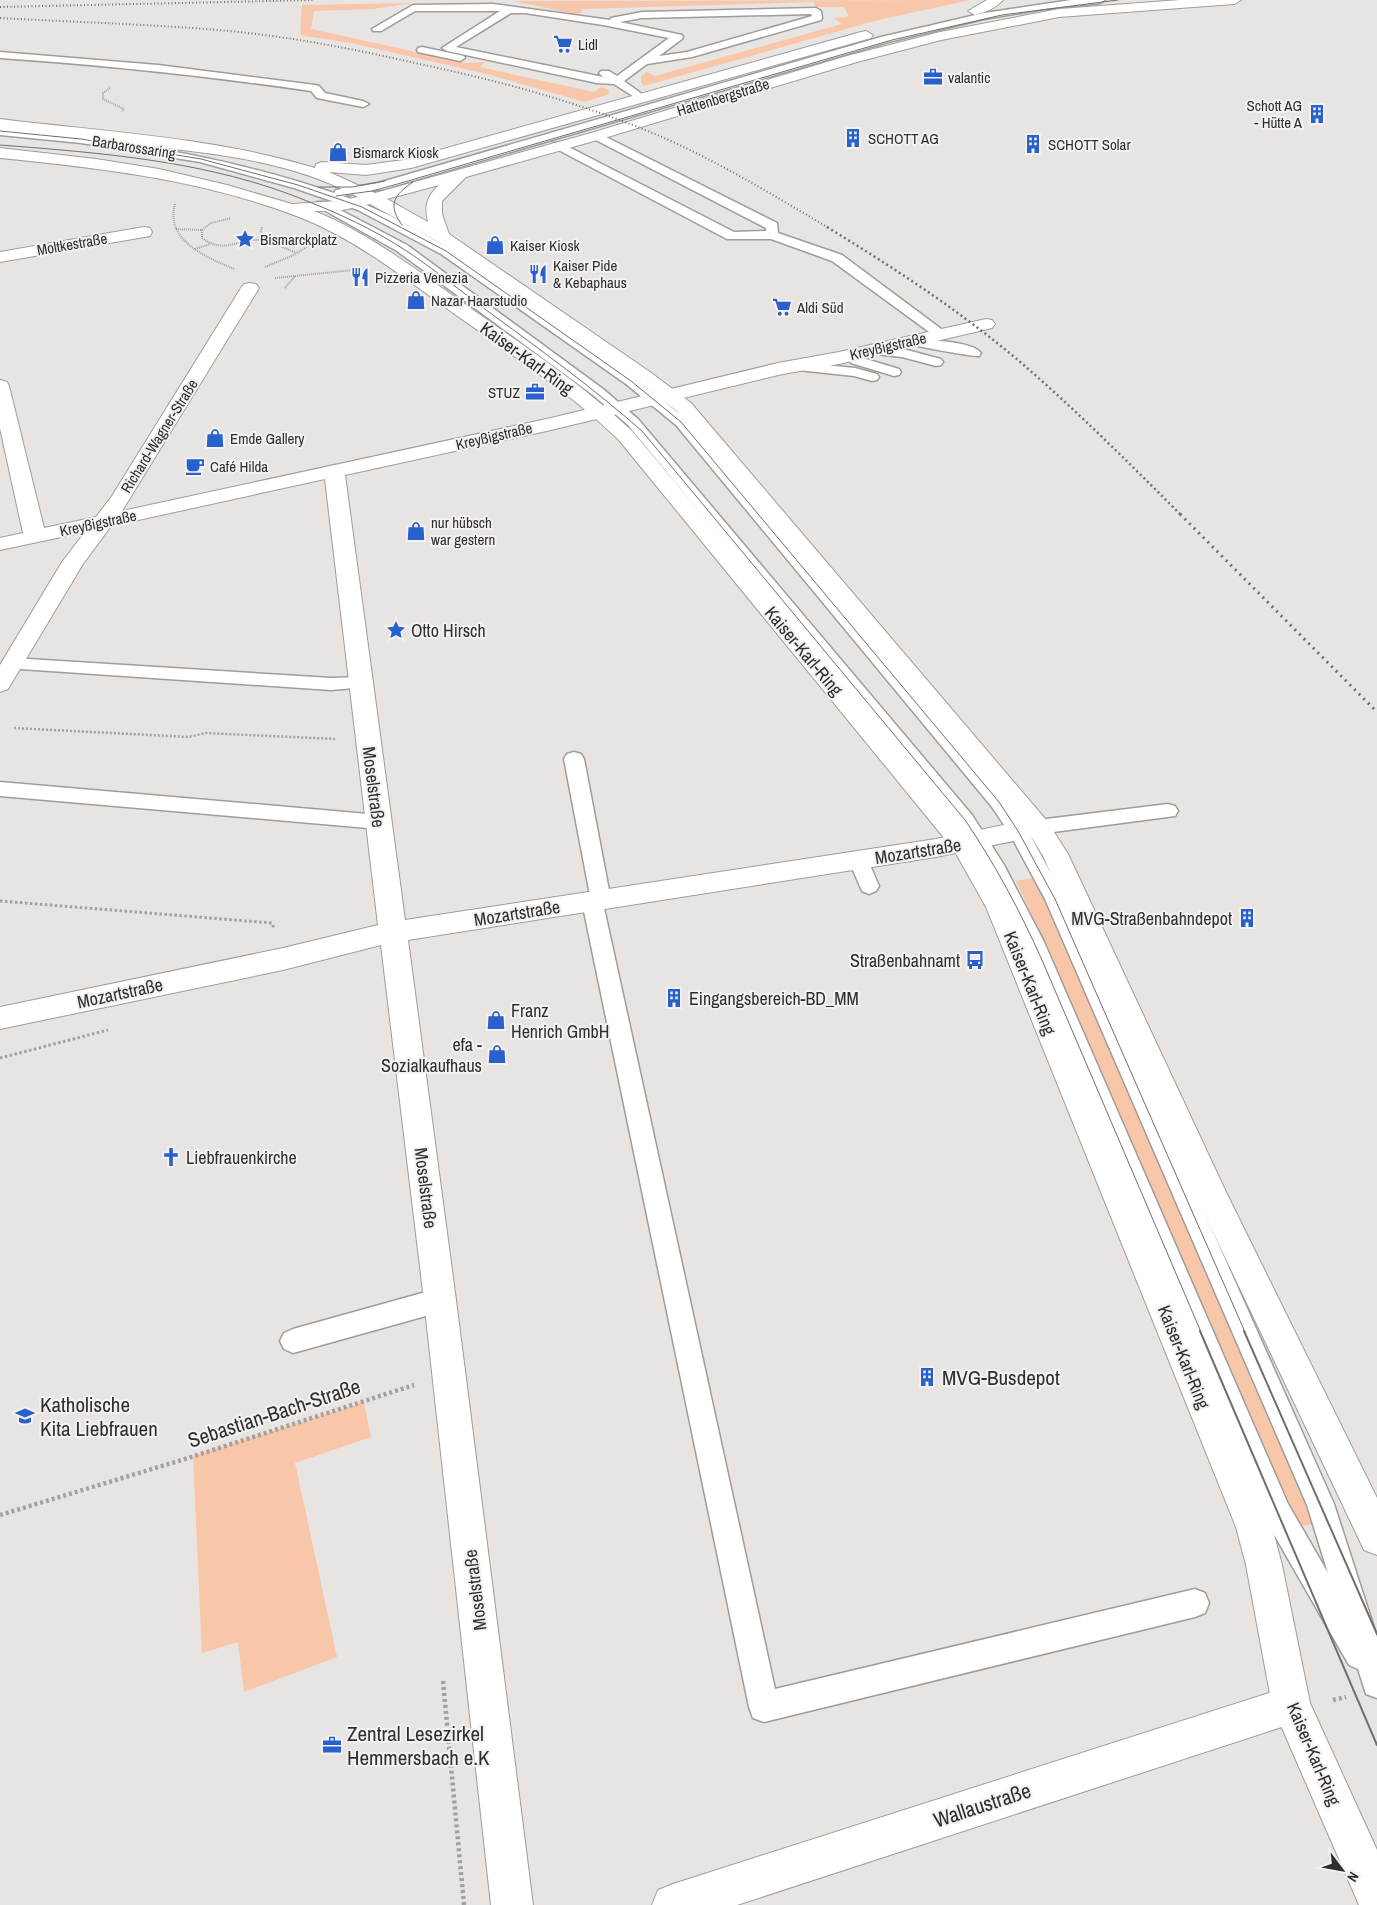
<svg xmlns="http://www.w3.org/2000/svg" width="1377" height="1905" viewBox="0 0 1377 1905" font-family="'Archivo Narrow',sans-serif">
	<rect width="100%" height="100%" fill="#e8e4e2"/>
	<g fill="#f8c6a8">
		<polygon points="970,0 878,20 644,86 641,82 641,76 647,72 655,76 842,24 834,18 849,17 844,7 816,7 813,2 582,9 581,13 575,14 513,1"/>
		<path d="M412,3L373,9L314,11L311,29L466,63L485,62L480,67L594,92C599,88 602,85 608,90L609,94L585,102L487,74L351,43L300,35L302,5Z"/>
		<polygon points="1033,878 1057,921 1317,1524 1298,1526 1050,953 1016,881"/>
		<polygon points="364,1402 371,1437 295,1463 337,1657 244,1692 238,1642 202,1653 193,1456"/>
	</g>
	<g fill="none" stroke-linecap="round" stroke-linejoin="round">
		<g stroke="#9f9c9a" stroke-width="3">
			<g id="lane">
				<path d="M1071,0H1105L1100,3L1044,9L984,19L888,42L384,189L343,196C412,220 471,263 530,304C583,341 636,378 686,419L1006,797L1025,826L1065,899L1334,1504L1377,1637V1698L1366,1694L1358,1669L1349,1665L1268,1524L1031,960L997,888L958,825L628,425L593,395L397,251L315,205L317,202H325L407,245L603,389L638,419L972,815L1004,865L1044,942L1288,1504L1328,1573L1307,1505L1045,899L1010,834L992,807L676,425L626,384L441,254L358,210L294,188L200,162L81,143L0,135V127C114,139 226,156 334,193L336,190L378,183L881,37L984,13Z"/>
				<path d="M493,4L610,20L611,18L642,12L816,8L821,11L822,18L821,20L692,57L647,64L624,81L646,97L648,99L642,102L614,84L597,83L447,51L442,48L500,11H415L381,31H373L372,29L413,5ZM511,13H525L603,25L669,38L617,76L609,71H601L599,73L603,77L456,47ZM811,14L812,16L687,52L659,56L682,39L683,37L682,35L620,22L642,18Z"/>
				<polygon points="422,47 464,56 465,58 460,61 418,52 417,50 418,48"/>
				<path d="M0,52L158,65L315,85L319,86L325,93L363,101L369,104L363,107L317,98L311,91C208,76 104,65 0,58Z"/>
				<polygon points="596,132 777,223 778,233 842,255 948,334 946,337 936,337 832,261 771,239 727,239 551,146 553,143 561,143 734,232 766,231 766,228 592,138 590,136"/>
				<path d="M923,339C937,341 973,342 981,353L979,356C974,357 927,348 918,346L916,343L918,340Z"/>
				<polygon points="871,346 903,349 941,359 943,362 941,365 936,366 902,357 866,353 864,350 866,347"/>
				<polygon points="856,356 899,369 901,372 899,375 894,376 851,363 849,360 851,357"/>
				<polygon points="794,362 855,368 877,374 879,377 877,380 872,381 854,376 789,369 787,366 789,363"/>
				<polygon points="12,658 331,678 361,677 367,679 370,683 367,687 331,690 6,668 3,664 6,660"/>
				<polygon points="574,752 581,754 584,759 611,901 608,906 604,908 775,1689 1195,1589 1205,1593 1209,1603 1205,1613 1195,1617 764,1722 753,1718 749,1707 582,902 585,897 590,895 564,759 567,754"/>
				<polygon points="0,782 379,815 386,817 389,822 386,827 379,829 0,796"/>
				<polygon points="1168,804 1175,806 1178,811 1175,816 1038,834 1031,832 1028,827 1031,822 1038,820"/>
				<polygon points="859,854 866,856 879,886 876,891 869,894 862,891 849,861 852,856"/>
				<polygon points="440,1288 449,1292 453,1300 449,1308 440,1312 293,1353 284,1349 280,1341 284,1333 293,1329"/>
			</g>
		</g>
		<g stroke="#9f9c9a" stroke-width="2">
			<g id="street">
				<polygon points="144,227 150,228 152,232 150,236 0,262 0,252"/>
				<polygon points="250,283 256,284 259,288 122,511 551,418 778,363 839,352 986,319 992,320 995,324 992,328 839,364 778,375 551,430 345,475 405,920 936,839 1038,818 1047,821 1051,827 1047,833 1038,836 936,857 408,940 456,1300 533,1905 491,1905 424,1300 381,945 283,970 0,1029 0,1007 283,948 378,925 325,479 111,526 83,564 8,689 0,692 0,665 62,562 85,532 0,550 0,538 23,533 0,428 0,380 7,382 9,386 44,528 96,517 112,496 241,288 244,284"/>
				<polygon points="1291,1686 1305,1691 1310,1705 1305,1719 1291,1724 737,1905 652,1905 658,1890 673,1884"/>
			</g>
		</g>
		<g stroke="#9f9c9a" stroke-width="2">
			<g id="secondary">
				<path d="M987,0H1003C996,8 986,12 975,15L968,11Z"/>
				<path d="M1180,0H1241L1234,4L1059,17L941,40L857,62L601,139L466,177L442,201V214L449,234L650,372L691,403L1047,821L1068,854L1226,1192L1377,1498V1555L1364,1550L1197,1198L1043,856L1029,833L677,411L636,380L435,240L370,204L338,211H314C370,233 420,273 469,307C525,347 582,384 632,431L973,837L1012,907L1272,1527L1282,1565L1310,1703L1377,1850V1905H1359L1272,1705L1246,1565L1236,1527L986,907L954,850L618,439C569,392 512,355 456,315C407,280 356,239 299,217C204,180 101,168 0,158V148L96,159L159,169L227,185L292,204L338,201L358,197C294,162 219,154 148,146C99,140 49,134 0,129V119C105,132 213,137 315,168L316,164L322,162L366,165L404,160L861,32L866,31L873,35L871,38L411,168L366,175L329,172L375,193L591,133L847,56L940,32L1059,9ZM439,185C427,196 424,206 428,222L387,199Z"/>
			</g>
		</g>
		<g stroke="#a3a09e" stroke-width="2" stroke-dasharray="1 1" stroke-linecap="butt">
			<polyline points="110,88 103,93 103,99 124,109 122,111"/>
			<path d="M175,204C165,241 206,257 234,269"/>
			<polyline points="176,229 202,230 211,223 231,218"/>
			<path d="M202,230V238C224,255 239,238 259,240C271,241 286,249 297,253L311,244"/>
			<polyline points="259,240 262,227"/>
			<polyline points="195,249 210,244"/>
			<polyline points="265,267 296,254"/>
			<polyline points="275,278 354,270"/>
			<polyline points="285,288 295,276"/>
		</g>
		<polyline stroke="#a3a09e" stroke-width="2.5" stroke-dasharray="2 2" stroke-linecap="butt" points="14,728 189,737 205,733 335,739"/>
		<g stroke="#a3a09e" stroke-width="3" stroke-dasharray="2.5 2.5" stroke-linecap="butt">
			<polyline points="0,901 272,923 274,929"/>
			<polyline points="0,1058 108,1030"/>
		</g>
		<g stroke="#a3a09e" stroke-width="4.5" stroke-dasharray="3 3" stroke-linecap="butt">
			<polyline points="0,1515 185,1459 414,1385"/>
			<polyline points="443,1681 464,1905"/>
			<polyline points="1333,1700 1346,1697"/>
		</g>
		<use href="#lane" fill="#fff" fill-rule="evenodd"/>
		<use href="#street" fill="#fff" fill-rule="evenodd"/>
		<use href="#secondary" fill="#fff" fill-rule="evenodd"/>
		<g stroke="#716f6e" stroke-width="1">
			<polyline points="0,131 81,139 201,159 298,185 362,207 446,251 631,381 681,422 999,802 1018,831 1055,899 1245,1332"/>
			<path d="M0,145C103,153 210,161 307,201C340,214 372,229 402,248C433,268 463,293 493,315C545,353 594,389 642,431L965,820C995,864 1020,911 1042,960L1201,1332"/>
			<polyline points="318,187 352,187 385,181"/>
			<polyline points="336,196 372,191 394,185 892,40 1002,15 1118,0"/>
			<path d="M402,225C387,205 394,195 413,182"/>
		</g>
		<g stroke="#716f6e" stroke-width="2">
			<polyline points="1200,1331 1377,1745"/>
			<polyline points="1244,1331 1377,1634"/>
		</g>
		<g stroke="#716f6e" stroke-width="2" stroke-dasharray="1 2.5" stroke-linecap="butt">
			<polyline points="0,7 315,0"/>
			<path d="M0,18C72,22 145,24 218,30C288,36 355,49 424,65C499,81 574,101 645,130C710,156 769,193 829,228"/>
		</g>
		<path stroke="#716f6e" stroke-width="2.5" stroke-dasharray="2 3" stroke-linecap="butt" d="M827,227C899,271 971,318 1034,374C1085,419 1133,467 1181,515"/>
		<polyline stroke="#716f6e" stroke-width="3" stroke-dasharray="2 4.5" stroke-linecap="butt" points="1180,514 1377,712"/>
	</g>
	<defs>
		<g id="supermarket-bare" transform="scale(1.5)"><path d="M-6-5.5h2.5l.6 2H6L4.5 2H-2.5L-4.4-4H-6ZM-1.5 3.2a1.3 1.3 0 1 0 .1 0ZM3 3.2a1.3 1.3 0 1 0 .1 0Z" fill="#2860ce" stroke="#f5f1ef" stroke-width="2.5" paint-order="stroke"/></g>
		<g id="office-bare" transform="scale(1.5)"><path d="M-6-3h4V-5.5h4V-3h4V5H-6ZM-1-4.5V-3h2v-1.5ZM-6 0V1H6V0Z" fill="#2860ce" stroke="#f5f1ef" stroke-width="2.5" paint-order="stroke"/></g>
		<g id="building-bare" transform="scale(1.5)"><path d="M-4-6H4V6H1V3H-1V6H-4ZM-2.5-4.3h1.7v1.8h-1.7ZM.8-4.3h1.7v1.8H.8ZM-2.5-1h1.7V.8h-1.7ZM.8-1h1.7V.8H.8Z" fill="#2860ce" stroke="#f5f1ef" stroke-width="2.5" paint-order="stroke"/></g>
		<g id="shop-bare" transform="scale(1.5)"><path d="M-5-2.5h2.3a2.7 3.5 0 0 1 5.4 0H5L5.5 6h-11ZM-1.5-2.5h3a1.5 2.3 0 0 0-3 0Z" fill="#2860ce" stroke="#f5f1ef" stroke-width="2.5" paint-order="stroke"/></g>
		<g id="sight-bare" transform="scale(1.5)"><path d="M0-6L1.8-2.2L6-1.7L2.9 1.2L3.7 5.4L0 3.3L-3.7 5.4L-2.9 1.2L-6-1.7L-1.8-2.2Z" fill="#2860ce" stroke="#f5f1ef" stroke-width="2.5" paint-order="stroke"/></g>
		<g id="restaurant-bare" transform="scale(1.5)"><path d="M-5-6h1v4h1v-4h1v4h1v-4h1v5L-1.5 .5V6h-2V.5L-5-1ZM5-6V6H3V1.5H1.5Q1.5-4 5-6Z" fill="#2860ce" stroke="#f5f1ef" stroke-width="2.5" paint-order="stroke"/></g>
		<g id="cafe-bare" transform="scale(1.5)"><path d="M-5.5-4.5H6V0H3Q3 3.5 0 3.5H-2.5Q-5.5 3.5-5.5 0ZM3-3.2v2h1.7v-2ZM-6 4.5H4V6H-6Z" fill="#2860ce" stroke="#f5f1ef" stroke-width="2.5" paint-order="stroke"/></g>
		<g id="bus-bare" transform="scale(1.5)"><path d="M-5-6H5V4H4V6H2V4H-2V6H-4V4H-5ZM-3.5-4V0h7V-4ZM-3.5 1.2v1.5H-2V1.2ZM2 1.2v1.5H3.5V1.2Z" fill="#2860ce" stroke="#f5f1ef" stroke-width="2.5" paint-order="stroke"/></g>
		<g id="church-bare" transform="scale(1.5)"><path d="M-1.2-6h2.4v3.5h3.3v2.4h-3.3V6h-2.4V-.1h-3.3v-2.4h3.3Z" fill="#2860ce" stroke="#f5f1ef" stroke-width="2.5" paint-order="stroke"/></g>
		<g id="school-bare" transform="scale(1.5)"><path d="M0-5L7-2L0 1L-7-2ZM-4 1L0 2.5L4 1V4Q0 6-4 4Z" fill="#2860ce" stroke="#f5f1ef" stroke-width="2.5" paint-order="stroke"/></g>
	</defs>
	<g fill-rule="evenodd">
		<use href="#supermarket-bare" x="563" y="44"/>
		<use href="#office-bare" x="933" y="77"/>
		<use href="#building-bare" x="1317" y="114"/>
		<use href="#building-bare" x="853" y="138"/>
		<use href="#building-bare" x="1033" y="144"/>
		<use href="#shop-bare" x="338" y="152"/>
		<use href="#sight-bare" x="245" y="239"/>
		<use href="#shop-bare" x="495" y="245"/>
		<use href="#restaurant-bare" x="538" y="274"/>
		<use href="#restaurant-bare" x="360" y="277"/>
		<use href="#shop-bare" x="416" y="300"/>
		<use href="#supermarket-bare" x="782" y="307"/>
		<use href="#office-bare" x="535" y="392"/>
		<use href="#shop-bare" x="215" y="438"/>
		<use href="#cafe-bare" x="195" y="466"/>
		<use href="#shop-bare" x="416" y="531"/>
		<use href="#sight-bare" x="396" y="630"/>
		<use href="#building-bare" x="1247" y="918"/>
		<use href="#bus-bare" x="975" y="960"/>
		<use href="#building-bare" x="674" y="998"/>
		<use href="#shop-bare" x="496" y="1020"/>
		<use href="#shop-bare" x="497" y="1054"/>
		<use href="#church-bare" x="171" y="1157"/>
		<use href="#building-bare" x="927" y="1377"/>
		<use href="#school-bare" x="25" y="1416"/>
		<use href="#office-bare" x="332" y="1745"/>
	</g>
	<g text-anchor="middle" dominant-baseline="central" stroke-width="4" stroke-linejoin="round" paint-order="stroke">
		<g font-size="15" fill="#302f2e" stroke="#f5f1ef" text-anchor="start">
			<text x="578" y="44">Lidl</text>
			<text x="948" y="77">valantic</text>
			<text x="1302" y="105" text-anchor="end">Schott AG<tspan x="1302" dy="17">- Hütte A</tspan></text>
			<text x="868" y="138">SCHOTT AG</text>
			<text x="1048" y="144">SCHOTT Solar</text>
			<text x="353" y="152">Bismarck Kiosk</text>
			<text x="260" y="239">Bismarckplatz</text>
			<text x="510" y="245">Kaiser Kiosk</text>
			<text x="553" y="265">Kaiser Pide<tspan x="553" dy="17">&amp; Kebaphaus</tspan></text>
			<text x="375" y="277">Pizzeria Venezia</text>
			<text x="431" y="300">Nazar Haarstudio</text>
			<text x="797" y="307">Aldi Süd</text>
			<text x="520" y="392" text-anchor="end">STUZ</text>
			<text x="230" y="438">Emde Gallery</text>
			<text x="210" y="466">Café Hilda</text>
			<text x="431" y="522">nur hübsch<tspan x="431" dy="17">war gestern</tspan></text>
		</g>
		<g font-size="15" fill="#302f2e" stroke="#f5f1ef">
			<text transform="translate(723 97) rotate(-17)">Hattenbergstraße</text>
			<text transform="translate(134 147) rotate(9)">Barbarossaring</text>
			<text transform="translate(72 244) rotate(-10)">Moltkestraße</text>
			<text transform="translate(888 346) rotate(-13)">Kreyßigstraße</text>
			<text transform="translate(159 436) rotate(-58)">Richard-Wagner-Straße</text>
			<text transform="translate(494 436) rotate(-13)">Kreyßigstraße</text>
			<text transform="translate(98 523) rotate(-12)">Kreyßigstraße</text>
		</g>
		<g font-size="18" fill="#302f2e" stroke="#f5f1ef">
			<text transform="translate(527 358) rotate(36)">Kaiser-Karl-Ring</text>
			<text transform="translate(804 651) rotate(50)">Kaiser-Karl-Ring</text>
			<text transform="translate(374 787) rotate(83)">Moselstraße</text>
			<text transform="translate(918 851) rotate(-9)">Mozartstraße</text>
			<text transform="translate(517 913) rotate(-9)">Mozartstraße</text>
			<text transform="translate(1030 983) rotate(68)">Kaiser-Karl-Ring</text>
			<text transform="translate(120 993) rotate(-12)">Mozartstraße</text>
			<text transform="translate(426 1188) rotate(83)">Moselstraße</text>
			<text transform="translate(1184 1357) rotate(68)">Kaiser-Karl-Ring</text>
			<text transform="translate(475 1590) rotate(-97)">Moselstraße</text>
			<text transform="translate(1314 1754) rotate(67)">Kaiser-Karl-Ring</text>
		</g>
		<g font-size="18" fill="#302f2e" stroke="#f5f1ef" text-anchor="start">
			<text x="411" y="630">Otto Hirsch</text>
			<text x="1232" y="918" text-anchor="end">MVG-Straßenbahndepot</text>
			<text x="960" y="960" text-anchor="end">Straßenbahnamt</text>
			<text x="689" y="998">Eingangsbereich-BD_MM</text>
			<text x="511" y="1010">Franz<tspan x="511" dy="21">Henrich GmbH</tspan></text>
			<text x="482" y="1044" text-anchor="end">efa -<tspan x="482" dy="21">Sozialkaufhaus</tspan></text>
			<text x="186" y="1157">Liebfrauenkirche</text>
		</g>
		<g font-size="21" fill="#302f2e" stroke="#f5f1ef" text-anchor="start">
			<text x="942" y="1377">MVG-Busdepot</text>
			<text x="40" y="1404">Katholische<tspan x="40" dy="24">Kita Liebfrauen</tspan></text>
			<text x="347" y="1733">Zentral Lesezirkel<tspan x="347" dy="24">Hemmersbach e.K</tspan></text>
		</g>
		<g font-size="21" fill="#302f2e" stroke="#f5f1ef">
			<text transform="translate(274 1413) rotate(-18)">Sebastian-Bach-Straße</text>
			<text transform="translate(982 1805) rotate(-18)">Wallaustraße</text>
		</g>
	</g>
	<g transform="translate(1342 1870) rotate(122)" stroke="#f5f1ef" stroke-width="4" paint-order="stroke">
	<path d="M0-4L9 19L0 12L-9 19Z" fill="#302f2e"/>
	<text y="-8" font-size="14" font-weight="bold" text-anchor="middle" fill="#302f2e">N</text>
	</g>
</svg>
